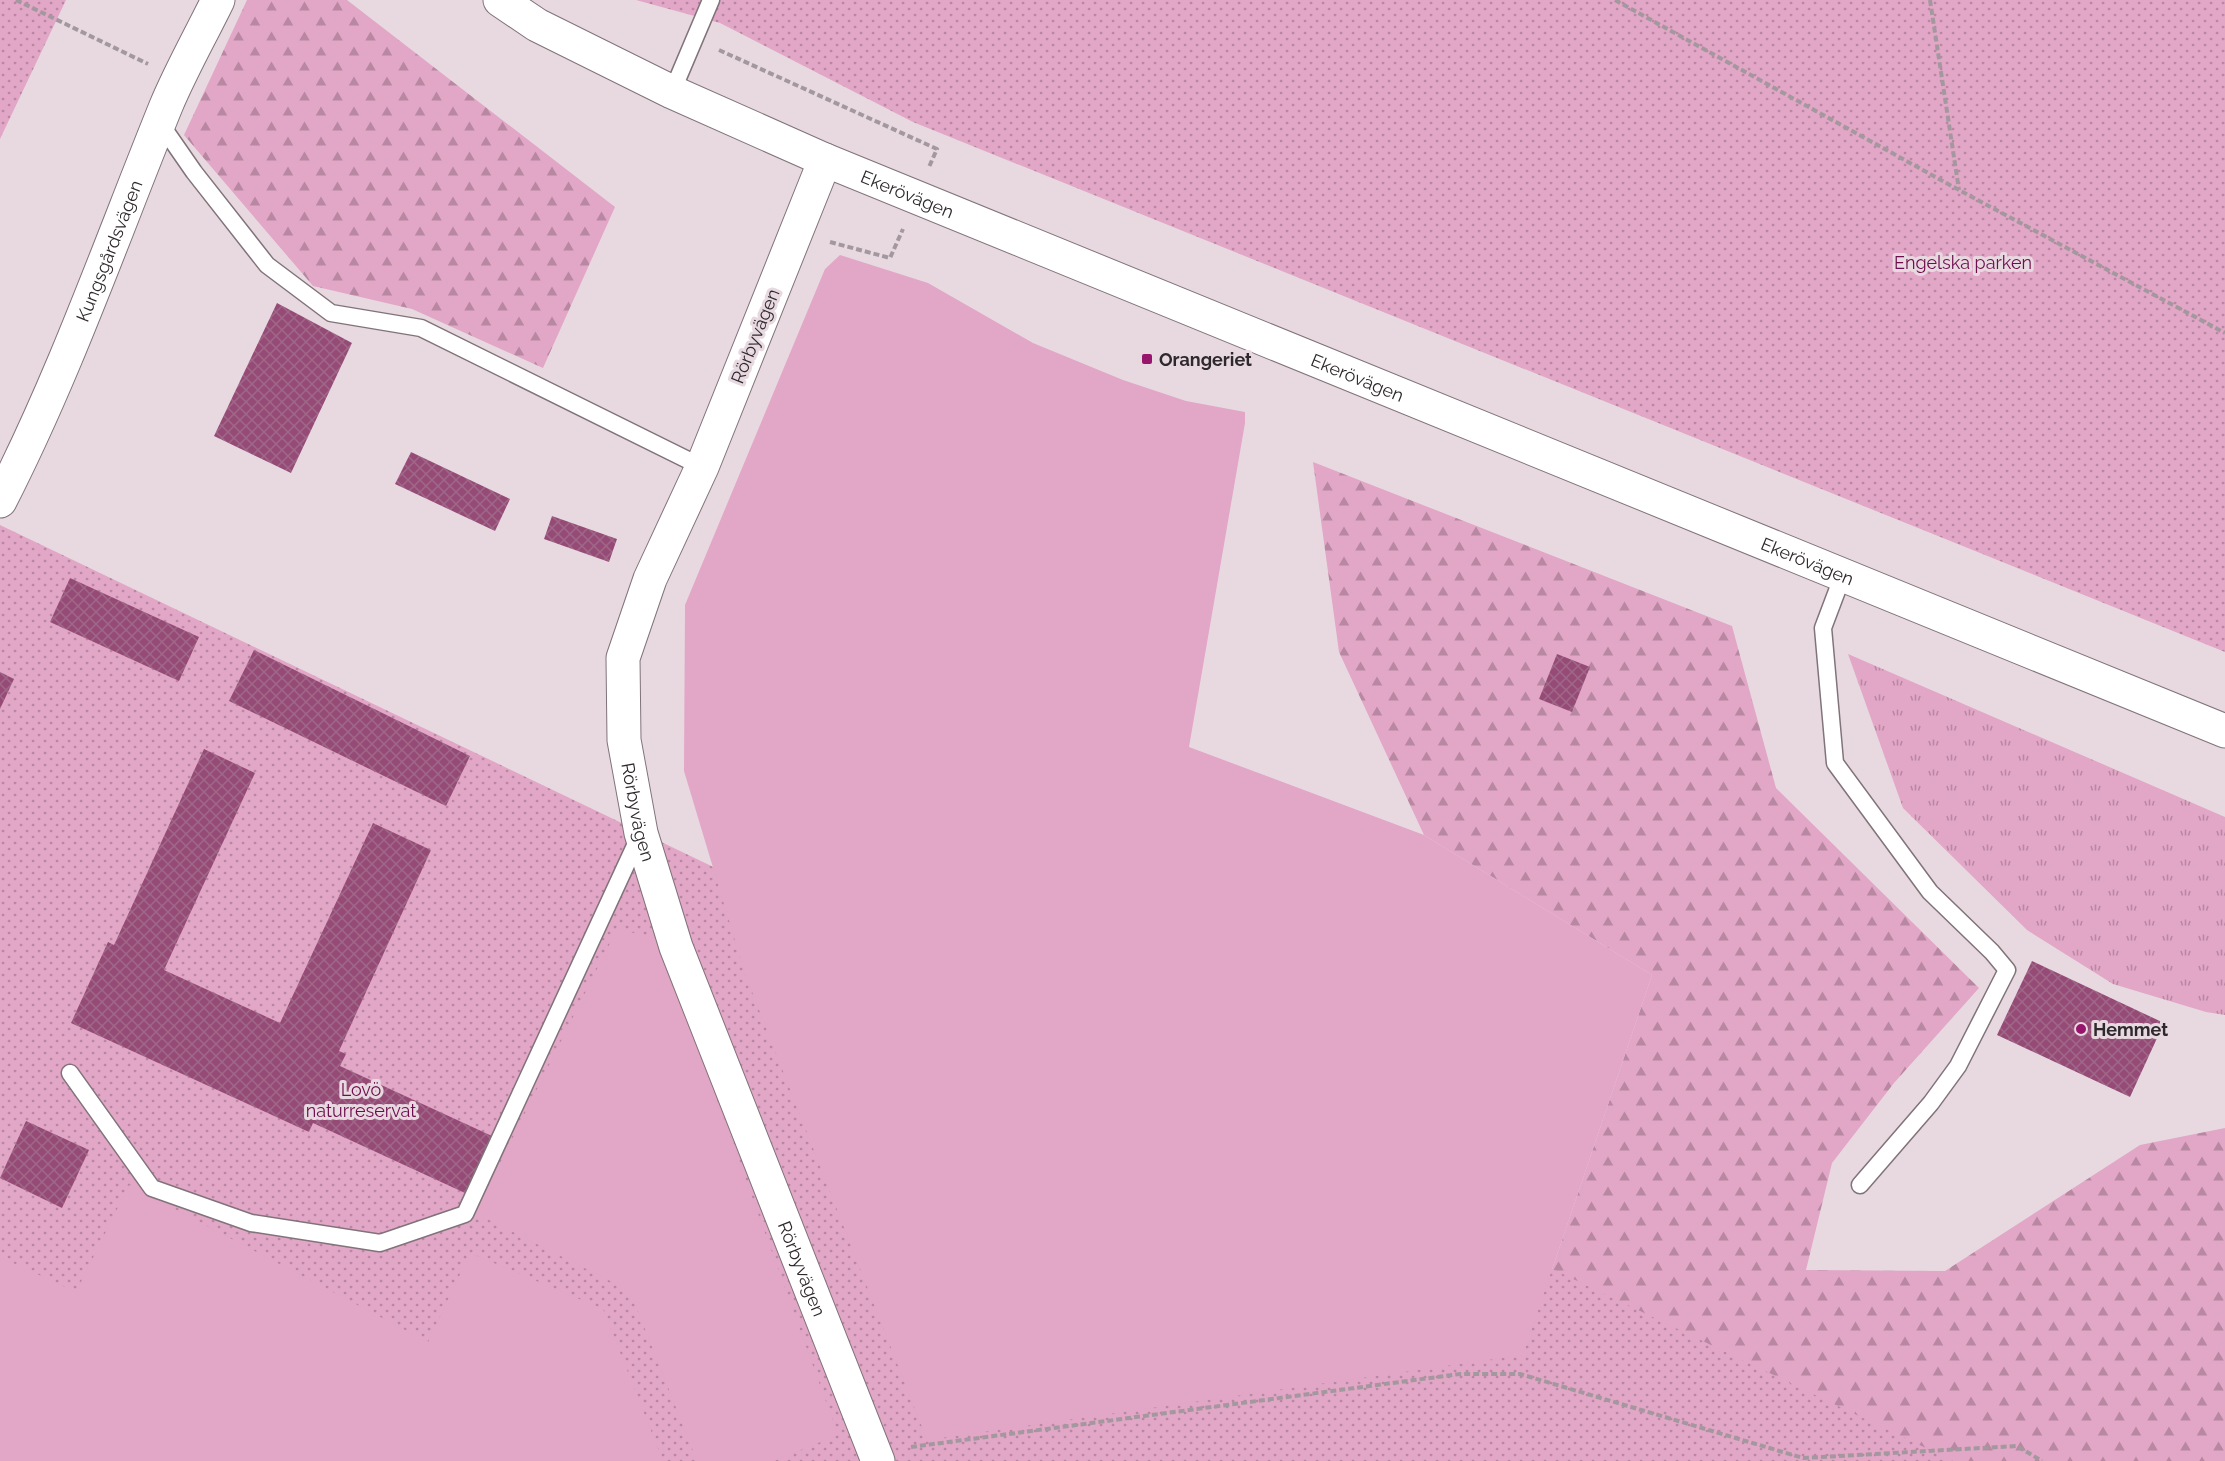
<svg xmlns="http://www.w3.org/2000/svg" width="2225" height="1461" viewBox="0 0 2225 1461" font-family="Raleway,sans-serif">
	<defs>
		<pattern id="grass-tufts" width="24" height="20" patternUnits="userSpaceOnUse" patternTransform="scale(1.5)"><rect width="24" height="20" fill="#e2a6c6"/><path d="M3 7l-1-3M5 7V3M7 7l1-3M15 17l-1-3M17 17v-4M19 17l1-3" fill="none" stroke="#b887a1"/></pattern>
		<pattern id="forest-firs" width="22" height="20" patternUnits="userSpaceOnUse" patternTransform="scale(1.5)"><rect width="22" height="20" fill="#e2a6c6"/><path d="M5 1l3.5 6h-7zM16 11l3.5 6h-7z" fill="#b887a1"/></pattern>
		<pattern id="park-dots" width="8" height="8" patternUnits="userSpaceOnUse" patternTransform="scale(1.5)"><rect width="8" height="8" fill="#e2a6c6"/><path d="M2 2h.1M6 6h.1" fill="none" stroke="#b887a1" stroke-width="1.8" stroke-linecap="round"/></pattern>
		<pattern id="building-cross-hatch" width="8" height="8" patternUnits="userSpaceOnUse" patternTransform="scale(1.5)"><rect width="8" height="8" fill="#954b76"/><path d="M0 0l8 8M0 8l8-8" fill="none" stroke="#a06888"/></pattern>
	</defs>
	<rect width="100%" height="100%" fill="#e8d9e1"/>
	<polygon fill="url(#grass-tufts)" points="1848,654 2225,817 2225,1015 2206,1012 2113,984 2027,930 1903,808"/>
	<g fill="url(#forest-firs)">
		<polygon points="247,0 347,0 615,207 543,368 412,309 313,286 184,135"/>
		<polygon points="1313,462 1732,626 1776,788 1979,988 1894,1083 1832,1163 1806,1270 1945,1271 2140,1145 2225,1128 2225,1461 1692,1461 1523,1355 1652,975 1424,835 1339,652"/>
	</g>
	<g fill="url(#park-dots)">
		<polygon points="0,0 66,0 0,139"/>
		<polygon points="636,0 2225,0 2225,652 913,122 720,23"/>
		<polygon points="0,525 1953,1461 0,1461"/>
	</g>
	<g fill="#e2a6c6">
		<polygon points="840,255 928,283 1033,343 1123,380 1186,401 1245,412 1245,423 1189,747 1424,835 1652,975 1523,1355 927,1440 745,974 684,771 685,605 825,269"/>
		<polygon points="617,929 659,939 838,1435 773,1461 697,1461 630,1291 475,1213"/>
		<polygon points="129,1185 428,1342 470,1253 603,1309 663,1461 0,1461 0,1257 76,1292"/>
	</g>
	<g fill="url(#building-cross-hatch)">
		<polygon points="277,303 352,343 291,473 214,436"/>
		<polygon points="411,452 510,499 495,531 395,484"/>
		<polygon points="552,516 617,539 609,562 544,539"/>
		<polygon points="70,578 199,637 179,681 50,622"/>
		<polygon points="254,650 470,756 446,806 229,701"/>
		<polygon points="1557,654 1590,667 1572,712 1539,699"/>
		<polygon points="0,672 14,679 0,709"/>
		<polygon points="204,749 255,773 164,970 280,1023 373,823 431,850 339,1051 346,1054 340,1066 492,1136 465,1193 313,1123 309,1132 71,1023 108,942 114,945"/>
		<polygon points="2032,961 2164,1023 2130,1097 1997,1035"/>
		<polygon points="26,1121 89,1150 62,1208 0,1178"/>
	</g>
	<g fill="none" stroke-linecap="round" stroke-linejoin="round">
		<g stroke="#80737a" stroke-width="19">
			<g id="lane">
				<polyline points="672,92 711,0"/>
				<polyline points="160,123 194,172 267,265 331,313 421,328 702,467"/>
				<polyline points="1843,575 1823,628 1835,763 1930,892 1992,952 2007,970 1958,1066 1931,1103 1860,1185"/>
				<polyline points="70,1073 152,1188 251,1223 380,1243 465,1214 639,837"/>
			</g>
		</g>
		<g stroke="#80737a" stroke-width="35">
			<g id="street">
				<path id="s1" d="M0,501C65,374 112,239 166,106C181,70 201,35 218,0"/>
			</g>
		</g>
		<g stroke="#80737a" stroke-width="35">
			<g id="secondary">
				<path id="s2" d="M500,0L537,25L672,92L825,160L2225,731"/>
				<path id="s3" d="M825,160L702,467L650,579L623,658L624,740L641,833L676,947L878,1461"/>
			</g>
		</g>
		<g stroke="#a4989f" stroke-width="4" stroke-dasharray="6 3" stroke-linecap="butt">
			<polyline points="16,0 148,64"/>
			<polyline points="1615,0 1959,190 2225,333"/>
			<polyline points="1930,0 1959,190"/>
			<polyline points="719,50 937,149 929,167"/>
			<polyline points="830,242 890,258 903,229"/>
			<polyline points="911,1447 1460,1374 1520,1374 1803,1458 2017,1446 2042,1461"/>
		</g>
		<use href="#lane" stroke="#fff" stroke-width="16"/>
		<use href="#street" stroke="#fff" stroke-width="33"/>
		<use href="#secondary" stroke="#fff" stroke-width="33"/>
	</g>
	<g fill="#97156c" stroke="#e8d9e1" stroke-width="2">
		<rect x="1141" y="353" width="12" height="12" rx="3"/>
		<circle cx="2081" cy="1029" r="6"/>
	</g>
	<g text-anchor="middle" dominant-baseline="central" stroke-width="6" stroke-linejoin="round" paint-order="stroke">
		<g font-size="18" fill="#2e292c" stroke="#e8d9e1">
			<text stroke="none"><textPath href="#s2" startOffset="452">Ekerövägen</textPath></text>
			<text stroke="none"><textPath href="#s1" startOffset="273">Kungsgårdsvägen</textPath></text>
			<text transform="translate(755 336) rotate(-68)">Rörbyvägen</text>
			<text stroke="none"><textPath href="#s2" startOffset="938">Ekerövägen</textPath></text>
			<text stroke="none"><textPath href="#s2" startOffset="1424">Ekerövägen</textPath></text>
			<text stroke="none"><textPath href="#s3" startOffset="693">Rörbyvägen</textPath></text>
			<text stroke="none"><textPath href="#s3" startOffset="1179">Rörbyvägen</textPath></text>
		</g>
		<g font-size="18" fill="#6e0d4e" stroke="#e8d9e1">
			<text x="1963" y="262">Engelska parken</text>
			<text x="361" y="1089">Lovö<tspan x="361" dy="21">naturreservat</tspan></text>
		</g>
		<g font-size="18" font-weight="bold" fill="#2e292c" stroke="#e8d9e1" text-anchor="start">
			<text x="1159" y="359">Orangeriet</text>
			<text x="2093" y="1029">Hemmet</text>
		</g>
	</g>
</svg>
